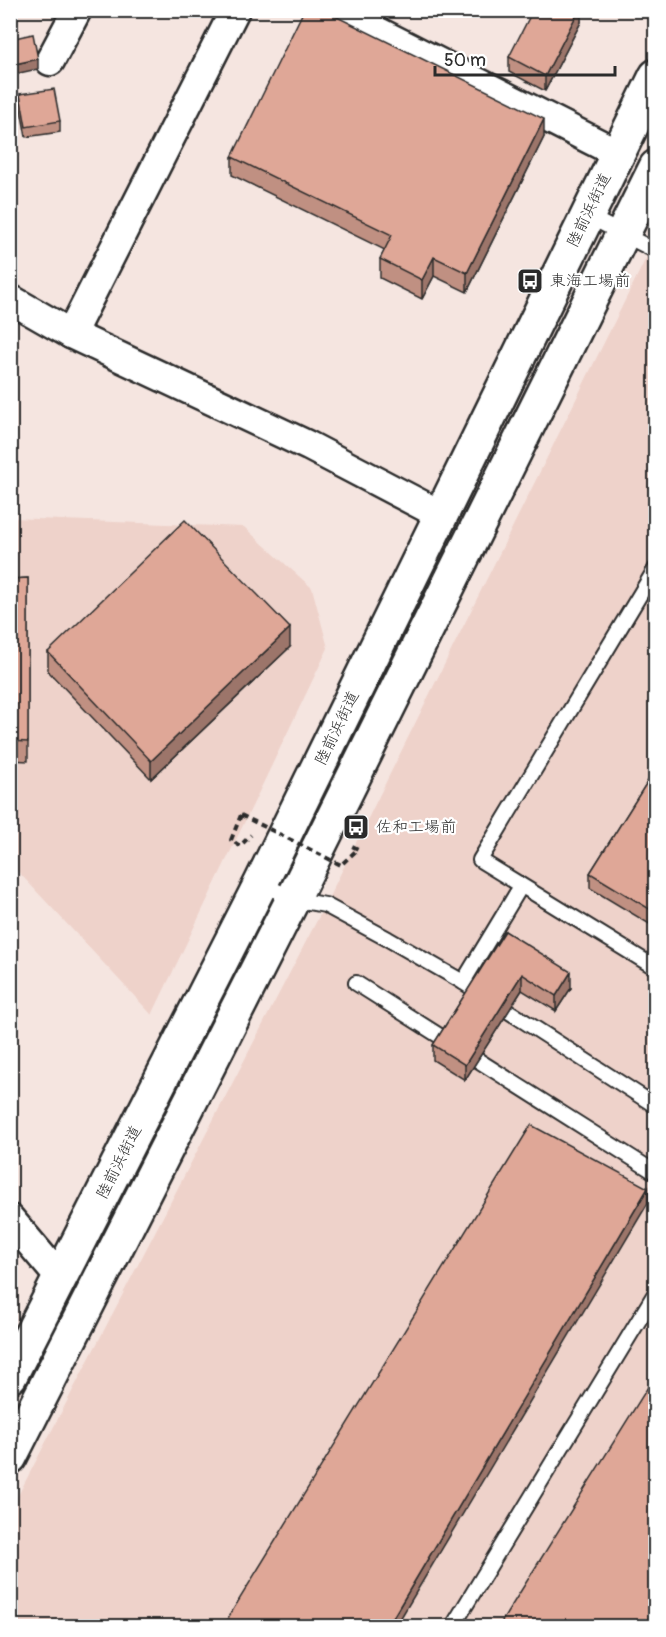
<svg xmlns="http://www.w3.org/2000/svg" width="666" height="1637" viewBox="0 0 666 1637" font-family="Pangolin,'Klee One',sans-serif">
	<rect width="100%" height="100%" fill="#f5e5e0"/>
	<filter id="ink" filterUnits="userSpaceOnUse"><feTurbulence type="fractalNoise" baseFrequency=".0167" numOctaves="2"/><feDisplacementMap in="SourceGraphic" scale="12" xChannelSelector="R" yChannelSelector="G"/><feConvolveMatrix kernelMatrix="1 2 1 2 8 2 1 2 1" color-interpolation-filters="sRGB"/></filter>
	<g filter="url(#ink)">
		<g fill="#eed2ca">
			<polygon points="655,240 655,1626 11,1626 10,1511 325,905"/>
			<polygon points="11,518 244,527 312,588 328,648 152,1015 11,864"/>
		</g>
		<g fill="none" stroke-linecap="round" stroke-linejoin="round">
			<g stroke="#2b2b2b" stroke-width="18">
				<g id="service">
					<polyline points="586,215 656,251"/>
					<polyline points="656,568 480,860 656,968"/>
					<polyline points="261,883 293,899 325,905 388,939 463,982 656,1106"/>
					<polyline points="463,982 521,886"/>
					<polyline points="356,983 656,1173"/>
					<polyline points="453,1626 656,1292"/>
				</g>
			</g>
			<g stroke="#2b2b2b" stroke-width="33">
				<g id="minor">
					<polyline points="335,10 617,153"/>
					<polyline points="50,61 77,10"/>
					<polyline points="10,299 71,334 309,446 441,515"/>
					<polyline points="71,334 235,10"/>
					<polyline points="10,1219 60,1278"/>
				</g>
			</g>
			<g stroke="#2b2b2b" stroke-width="38">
				<g id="trunk">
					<polyline points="10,1376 261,883 656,76"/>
					<polyline points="10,1457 293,899 656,167"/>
				</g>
			</g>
			<g stroke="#2b2b2b" stroke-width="4" stroke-dasharray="6 4.5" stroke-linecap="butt">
				<polyline points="241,815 231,840 240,846 251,835"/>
				<polyline points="343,863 358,849 350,845"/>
			</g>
			<use href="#service" stroke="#fff" stroke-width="14"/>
			<use href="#minor" stroke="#fff" stroke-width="28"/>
			<use href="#trunk" stroke="#fff" stroke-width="33"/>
			<polyline stroke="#2b2b2b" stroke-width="4" stroke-dasharray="6 4.5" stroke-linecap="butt" points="241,815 341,865"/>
		</g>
		<g fill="#c09082" stroke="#2b2b2b" stroke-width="1.5">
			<polygon points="581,10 581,22 545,91 509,72 509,57"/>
			<polygon points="20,94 60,121 60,132 26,137 20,105"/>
			<polygon points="544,137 467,292 434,276 422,299 380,278 380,259 385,250 232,175 232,157"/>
			<polygon points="10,566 11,579 28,578 28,761 10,760"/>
			<polygon points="290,647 151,779 48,671 48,652"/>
			<polygon points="656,768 656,928 590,888 590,873"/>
			<polygon points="505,931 571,988 556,1011 522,990 465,1080 433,1060 433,1045"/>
		</g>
		<g fill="#9c756a" stroke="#2b2b2b" stroke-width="1.5">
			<polygon points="579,10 581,10 581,22 545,91 545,76"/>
			<polygon points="38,59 38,69 10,75 10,65"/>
			<polygon points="544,119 544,137 467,292 467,273"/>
			<polygon points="434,257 434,276 422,299 422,280"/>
			<polygon points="290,628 290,647 151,779 151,761"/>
			<polygon points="571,972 571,988 556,1011 556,996"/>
			<polygon points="522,974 522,990 465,1080 465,1065"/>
			<polygon points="648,1188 648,1203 396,1626 388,1626"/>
		</g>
		<g fill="#dfa797" stroke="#2b2b2b" stroke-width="1.5">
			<polygon points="304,10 323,10 544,119 467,273 434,257 422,280 380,259 392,235 232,157"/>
			<polygon points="533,10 579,10 545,76 509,57"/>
			<polygon points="33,34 38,59 10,65 10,39"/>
			<polygon points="54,89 60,121 26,127 20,94"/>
			<polygon points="185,520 290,628 151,761 48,652"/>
			<polygon points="28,578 28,742 10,741 10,579"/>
			<polygon points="656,768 656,913 590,873"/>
			<polygon points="505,931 571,972 556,996 522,974 465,1065 433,1045"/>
			<polygon points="531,1125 648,1188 388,1626 223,1626"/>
			<polygon points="656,1374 656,1626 499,1626"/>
		</g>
	</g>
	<defs>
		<g id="bus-square" transform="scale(1.35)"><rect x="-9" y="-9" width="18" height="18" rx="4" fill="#2b2b2b" stroke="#fff"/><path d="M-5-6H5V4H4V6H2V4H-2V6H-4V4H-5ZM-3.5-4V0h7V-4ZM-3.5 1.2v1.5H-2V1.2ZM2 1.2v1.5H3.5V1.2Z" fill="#fff"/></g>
	</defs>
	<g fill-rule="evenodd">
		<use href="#bus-square" x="530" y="281"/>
		<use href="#bus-square" x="356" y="827"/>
	</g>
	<g text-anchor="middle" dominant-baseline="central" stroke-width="4.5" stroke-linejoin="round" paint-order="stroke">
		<g font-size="16" fill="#2b2b2b" stroke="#fff">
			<text transform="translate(589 210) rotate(-64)">陸前浜街道</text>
			<text transform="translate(337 728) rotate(-64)">陸前浜街道</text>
			<text transform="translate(119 1162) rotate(-63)">陸前浜街道</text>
		</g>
		<g font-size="16" fill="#2b2b2b" stroke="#fff" text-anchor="start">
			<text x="550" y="281">東海工場前</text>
			<text x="376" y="827">佐和工場前</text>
		</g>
	</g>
	<rect width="666" height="1637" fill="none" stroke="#fff" stroke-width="36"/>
	<rect x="18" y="18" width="630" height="1601" fill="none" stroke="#2b2b2b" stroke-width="2" filter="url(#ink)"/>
	<path d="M435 66v9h180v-9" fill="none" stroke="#2b2b2b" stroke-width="3"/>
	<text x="444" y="66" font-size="18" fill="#2b2b2b" stroke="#ffffff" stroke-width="4.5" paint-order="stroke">50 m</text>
</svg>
